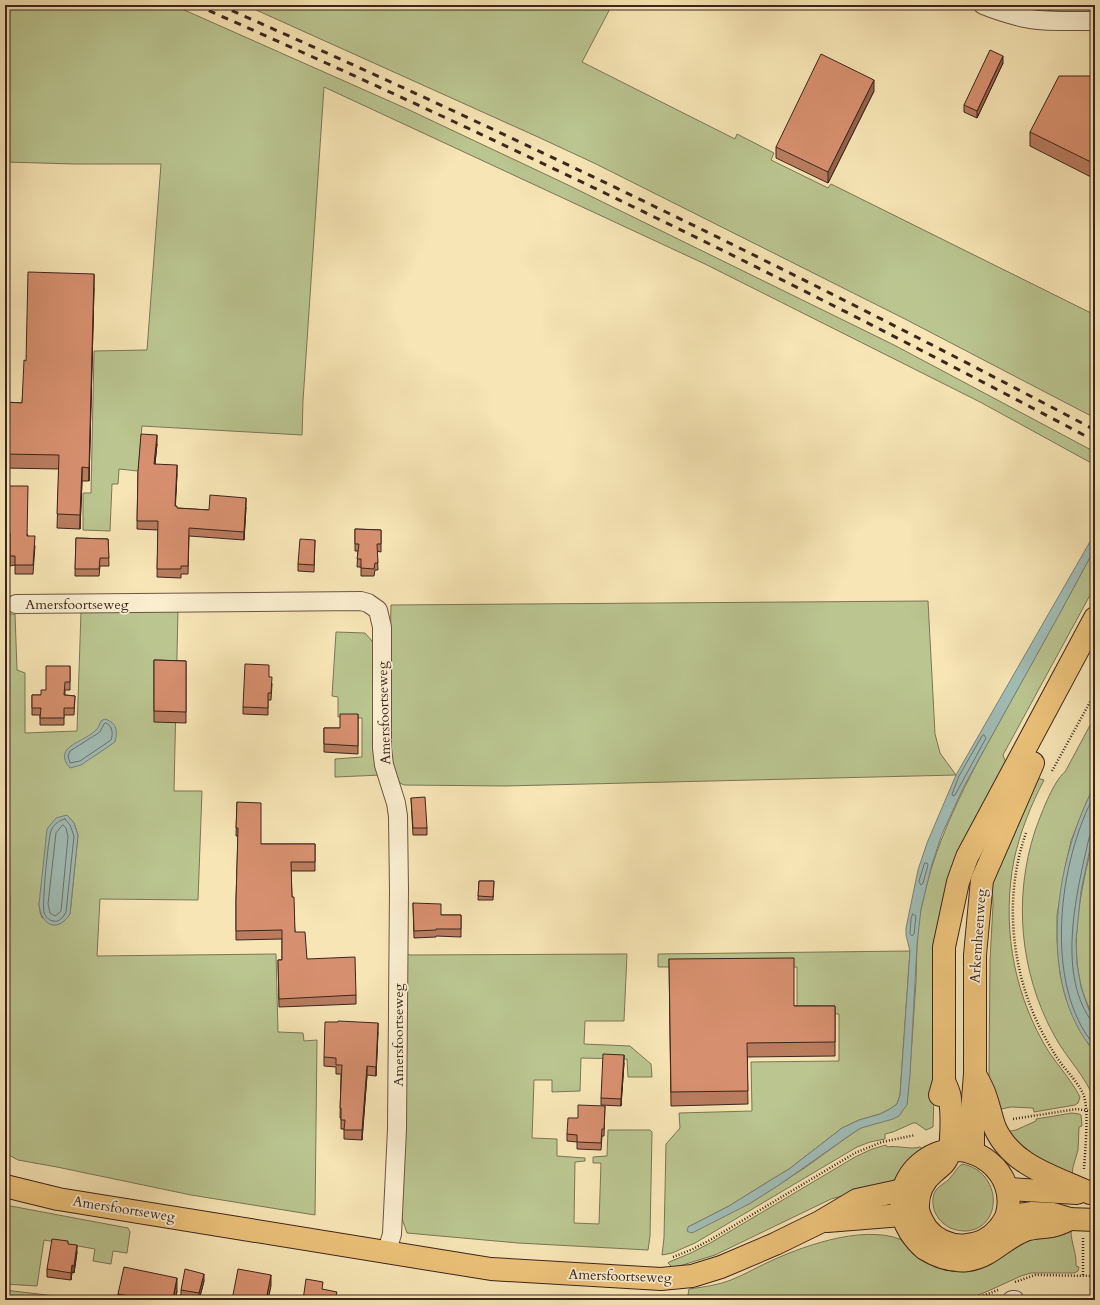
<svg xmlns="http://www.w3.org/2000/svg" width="1100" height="1305" viewBox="0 0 1100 1305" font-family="Cardo,serif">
	<rect width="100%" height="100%" fill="#f7e5b5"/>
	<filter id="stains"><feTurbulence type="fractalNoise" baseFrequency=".005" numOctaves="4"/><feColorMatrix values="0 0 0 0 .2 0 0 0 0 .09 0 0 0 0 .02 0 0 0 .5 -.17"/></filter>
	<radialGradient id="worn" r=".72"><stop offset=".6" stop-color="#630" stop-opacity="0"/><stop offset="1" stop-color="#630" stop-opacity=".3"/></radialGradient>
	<g fill="#bac590" stroke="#7c7556" fill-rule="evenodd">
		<polygon points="5,5 173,5 405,108 568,185 894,345 1095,452 1095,465 980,402 705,264 324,87 303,401 302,435 142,426 138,471 119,469 118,484 112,484 110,531 83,530 83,493 91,493 94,351 147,350 161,164 74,164 5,162"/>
		<polygon points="245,5 612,5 582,62 735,139 737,134 774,153 771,160 828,188 831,184 1093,314 1095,310 1095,418 905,319 594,163 538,137"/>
		<polygon points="1017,5 1095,5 1095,13 1064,13"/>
		<path d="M1095,548V586L1003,755L1006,763L992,793L937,989L933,1127L926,1130L916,1123H913L893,1132L885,1134V1139L870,1142L857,1147L695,1243L672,1253L662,1255L664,1238L666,1144L680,1128L679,1113L752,1111L751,1062L839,1061V1014L797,1013V967H658V954L910,951L900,1095L897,1104L890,1109L880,1114L859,1120L842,1128L789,1169L766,1183L729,1206L688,1227L749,1204L803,1169L853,1133L861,1128L873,1124L907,1104C911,1063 913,1022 916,981C917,957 916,932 921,909C936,833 974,768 1011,701C1039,650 1068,599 1095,548Z"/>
		<polygon points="928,601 935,734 940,753 956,775 505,786 404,785 400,783 397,778 388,744 391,605"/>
		<path d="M178,609L174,791H202L198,900L100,899L97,956L276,954L278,1032L303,1033L304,1041L317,1040L315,1215L191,1195L57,1167L18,1160L5,1153V958H9L10,902L5,762V614H15L17,670L25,673V733L77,731L81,612ZM67,815L74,823L78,835L70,914L42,918L40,912L39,904Z"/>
		<polygon points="336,632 365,633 372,641 377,653 382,775 335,777 335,759 362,757 362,718 338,717 338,697 332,696"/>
		<path d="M1095,716V785L1087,801L1071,841L1066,863L1057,915V940L1060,974L1066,999L1089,1045L1095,1052V1102C1087,1077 1066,1058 1054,1035C1020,973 1013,898 1035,831C1040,817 1053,781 1065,772Z"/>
		<path d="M1037,778L1044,780C1031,805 1020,832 1014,860C1002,921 1012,987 1043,1042C1053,1061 1070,1077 1080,1097L1078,1103L1075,1105L1034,1112L1033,1108L1011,1107L996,1110L989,1077L990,960L993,905L992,879Z"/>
		<path d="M1095,833V1019C1062,964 1080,897 1093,839Z"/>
		<polygon points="403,954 411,955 627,954 624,1021 585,1021 584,1044 630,1046 651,1064 652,1077 628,1077 627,1059 581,1058 580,1091 552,1092 552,1080 534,1080 532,1138 557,1139 557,1156 585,1158 585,1161 575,1162 574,1223 599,1224 601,1163 593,1163 593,1157 607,1156 608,1130 650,1130 652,1132 650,1236 648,1250 518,1243 407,1233 399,1210"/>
		<polygon points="1072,1113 1079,1114 1081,1115 1082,1126 1079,1127 1078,1150 1073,1167 1072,1175 1046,1167 1006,1132 1016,1130 1036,1121 1036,1119"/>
		<path d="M886,1145L887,1147C898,1145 910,1150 920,1147L923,1149L897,1178L892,1182L831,1199L715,1255L673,1268L668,1263L669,1262L691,1253L712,1242L855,1157L872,1149Z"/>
		<path d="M962,1164C1002,1171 1004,1228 966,1231C957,1231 950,1229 943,1223C936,1217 932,1208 933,1199C933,1196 934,1193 936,1190C940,1185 946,1183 950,1178C954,1174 957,1167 962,1164Z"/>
		<polygon points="5,1205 128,1228 130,1232 127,1253 113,1251 111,1264 93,1261 95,1249 44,1240 37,1286 5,1284"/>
		<path d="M1071,1231C1071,1243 1077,1254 1076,1266L1079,1267L1078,1271L1074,1273H1031L1021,1276L986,1292L975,1296L952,1299L688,1295L689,1289C704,1287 718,1285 731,1280C746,1274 759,1266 773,1260C808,1244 872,1222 908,1243L1021,1242L1055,1232Z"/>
		<polygon points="5,1290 88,1300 5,1300"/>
	</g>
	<g fill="#a1bdb7" stroke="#798079">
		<polygon points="1095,533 1095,548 1060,613 964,786 942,834 932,864 921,909 917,945 910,1075 907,1105 903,1110 899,1116 893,1119 861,1128 853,1133 779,1185 749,1204 694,1232 691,1233 687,1231 688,1227 729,1206 766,1183 789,1169 842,1128 859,1120 880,1114 890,1109 897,1104 900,1095 910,951 906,935 906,928 918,870 927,843 956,775"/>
		<path d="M105,719C117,723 118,731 115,742L81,765L70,768C51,746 86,742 97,729C99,727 100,723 101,721Z"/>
		<path d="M1095,785V833L1092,839L1081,891L1076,940L1077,964L1081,987L1089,1010L1095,1019V1052C1035,984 1055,859 1095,785Z"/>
		<path d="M67,815L74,823L78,835L70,914C57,934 41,925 39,904L47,829L56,818Z"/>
	</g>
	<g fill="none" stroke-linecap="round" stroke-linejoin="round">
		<g stroke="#6f716a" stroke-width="1">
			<path d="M106,723C113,726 113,734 111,740L80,761L70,763L68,756L70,751L100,732L104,724Z"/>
			<polygon points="984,735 986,738 955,795 953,796 952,794 959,776 982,736"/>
			<path d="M1095,794C1059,859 1042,985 1095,1046"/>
			<path d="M65,819L70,825L74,836L66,912L63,917L58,921C51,922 46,919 44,912C42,906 48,838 51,831C53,825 59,820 65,819Z"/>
			<polygon points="63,825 66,828 68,837 61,911 59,913 55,916 50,913 48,904 56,833"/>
			<path d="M1095,833L1091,834L1089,838C1077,891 1057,970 1090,1019L1095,1021"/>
			<polygon points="925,863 927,863 928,865 923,883 921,885 919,882"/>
			<polygon points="913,914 916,916 914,934 912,936 910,934 911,919"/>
		</g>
		<g stroke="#6c5543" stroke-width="20">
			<g id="minor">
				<path d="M983,5C998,11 1014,16 1030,19C1051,22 1073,21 1095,21"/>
				<polyline points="16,604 361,601 368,603 378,610 382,627 382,748 384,765 396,803 398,816 399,890 397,1129 392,1234 387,1251"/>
				<polyline points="1012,1300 1015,1300"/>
			</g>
		</g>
		<g stroke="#3d251d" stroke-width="24">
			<g id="major">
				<path d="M977,1078C980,1084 983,1089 985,1095C989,1106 991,1117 995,1128C1012,1166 1055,1177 1090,1193"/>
				<path d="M944,1081C946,1086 950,1093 950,1099C952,1111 953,1151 946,1160C944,1165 938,1168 934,1172C923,1181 917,1193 918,1209C919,1216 923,1223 927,1229C946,1252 981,1250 999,1228C1002,1224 1006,1219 1007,1214C1012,1194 1005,1175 989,1162C942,1125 878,1181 910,1232C914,1238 919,1244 925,1249C938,1257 952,1262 968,1260C990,1257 1003,1239 1023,1231C1032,1227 1042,1228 1052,1226C1058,1225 1064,1222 1070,1219"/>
				<polyline points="940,1095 944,1081 944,947 958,882 967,857 1095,618"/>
				<polyline points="973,1153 973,1099 975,1074 975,955 982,880 1033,763"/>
				<polyline points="5,1186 58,1199 491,1269 661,1279 692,1276 721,1267 775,1244 820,1222 857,1200 903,1190"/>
				<polyline points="1008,1189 1077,1193"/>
				<polyline points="1006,1217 1031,1213 1053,1214 1070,1219 1095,1220"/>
				<polyline points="827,1221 902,1215 916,1216"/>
			</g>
		</g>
		<g stroke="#3d251d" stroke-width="2.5" stroke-dasharray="1 2" stroke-linecap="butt">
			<polyline points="1052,771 1095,693"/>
			<path d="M1026,833C1002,900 1012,980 1047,1041C1051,1048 1055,1055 1060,1062C1068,1073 1079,1083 1084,1096C1089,1112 1085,1151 1084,1169"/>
			<polyline points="1013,1119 1077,1109 1095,1112"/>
			<polyline points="673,1257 693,1249 710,1240 855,1153 882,1142 915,1135"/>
			<polyline points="1083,1275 1083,1238"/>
			<polyline points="1015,1282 1035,1275 1095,1276"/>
			<polyline points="690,1297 839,1300"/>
			<polyline points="972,1300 998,1290"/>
		</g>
		<use href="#minor" stroke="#faeecf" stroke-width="18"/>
		<use href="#major" stroke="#ecc27a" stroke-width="22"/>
		<g stroke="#3d251d" stroke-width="3" stroke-dasharray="7 7" stroke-linecap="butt">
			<path d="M196,5C501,139 801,285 1095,441"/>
			<path d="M219,5C517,136 808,278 1095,430"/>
		</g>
	</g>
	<g fill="#b97c5f" stroke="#3d251d">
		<polygon points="1003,63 977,118 964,112 964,105"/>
		<polygon points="1095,76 1095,179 1030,146 1030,132"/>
		<polygon points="874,91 828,183 776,158 776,147"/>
		<polygon points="94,288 89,481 82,481 80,529 57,528 59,469 5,468 5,402 22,403 26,361"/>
		<polygon points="157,444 155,464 177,474 175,506 177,508 209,510 246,507 244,540 189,536 188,574 181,574 181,578 157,577 158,530 137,529 138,472"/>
		<polygon points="5,486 28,536 35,546 33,574 15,574 15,565 10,566 10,543 5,543"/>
		<polygon points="355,529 381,530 381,552 377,551 378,570 375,570 374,576 361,576 361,567 357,567 358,551 355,551"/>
		<polygon points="76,538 108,539 109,566 100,566 99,576 75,576"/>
		<polygon points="315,540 314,572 298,571 298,564"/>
		<polygon points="154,660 186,661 186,723 154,722"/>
		<polygon points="70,666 70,690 65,690 65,695 75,696 74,715 64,715 64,725 40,725 40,715 32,715 32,695 41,695"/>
		<polygon points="269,677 272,684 271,700 268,700 268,715 243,714 243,707"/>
		<polygon points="358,714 358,754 324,752 324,728 340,728"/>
		<polygon points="411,798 427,828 427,835 413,835"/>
		<polygon points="237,802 261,844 315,844 315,871 291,871 292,897 295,932 307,959 356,995 356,1004 279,1007 278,960 282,960 282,939 236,940 236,900 238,836 236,836"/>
		<polygon points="479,881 494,881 493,900 478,900"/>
		<polygon points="413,903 441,915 461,915 461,937 436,936 436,937 414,938"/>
		<polygon points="669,959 794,1006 835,1006 835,1056 747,1057 748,1104 671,1106"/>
		<polygon points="378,1032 376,1076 367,1075 362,1140 344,1139 344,1129 341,1129 341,1118 340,1118 341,1074 336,1074 336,1067 324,1066 324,1057"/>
		<polygon points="624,1063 621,1106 601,1105 601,1098"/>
		<polygon points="605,1106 604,1136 602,1136 601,1150 577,1149 577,1142 567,1141 567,1134 578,1118"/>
		<polygon points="68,1244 77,1252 74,1273 72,1272 71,1280 47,1277 47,1269"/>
		<polygon points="204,1281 199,1300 181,1298 181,1290"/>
		<polygon points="177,1291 175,1300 118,1300 118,1294"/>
	</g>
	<g fill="#96654e" stroke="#3d251d">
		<polygon points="1003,56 1003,63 977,118 977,111"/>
		<polygon points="874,80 874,91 828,183 828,172"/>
		<polygon points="94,274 94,288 89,481 89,468"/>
		<polygon points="157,435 157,444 154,473 154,464"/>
		<polygon points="177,465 177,474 175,515 175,506"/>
		<polygon points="82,467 82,481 80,529 80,515"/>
		<polygon points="246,498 246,507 244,540 244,532"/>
		<polygon points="378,1023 378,1032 376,1076 376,1067"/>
		<polygon points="624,1055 624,1063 621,1106 621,1099"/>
		<polygon points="367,1066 367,1075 362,1140 362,1130"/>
		<polygon points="77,1245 77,1252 74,1273 74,1266"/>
		<polygon points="72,1265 72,1272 71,1280 71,1273"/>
		<polygon points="204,1274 204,1281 199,1300 199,1293"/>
		<polygon points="271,1275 271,1286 268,1300 266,1300"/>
		<polygon points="177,1278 177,1291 175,1300 173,1300"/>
	</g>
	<g fill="#d7906f" stroke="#3d251d">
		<polygon points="990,50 1003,56 977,111 964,105"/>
		<polygon points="821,54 874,80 828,172 776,147"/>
		<polygon points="1059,76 1095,76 1095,164 1030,132"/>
		<polygon points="28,272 94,274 89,468 82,467 80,515 57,514 59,455 5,454 5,402 22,403 24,360 26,361"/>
		<polygon points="141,434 157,435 154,464 177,465 175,506 177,506 177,508 209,510 210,495 246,498 244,532 189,528 188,566 181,566 181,569 157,569 158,521 137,521 138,472"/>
		<polygon points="5,486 28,486 27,536 35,536 33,565 15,565 15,556 10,556 10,533 5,533"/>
		<polygon points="355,529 381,530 381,544 377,544 378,563 375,563 374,569 361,568 361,559 357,559 359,544 355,544"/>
		<polygon points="76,538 108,539 109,558 100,558 99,569 75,569"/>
		<polygon points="300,539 315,540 314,565 298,564"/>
		<polygon points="154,660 186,661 186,712 154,711"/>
		<polygon points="245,664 269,665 269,677 272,677 271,693 268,693 268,708 243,707"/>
		<polygon points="46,666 70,666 70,682 65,682 64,695 75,696 74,708 64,708 64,718 40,718 41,708 32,708 32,695 41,695 41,690 46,690"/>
		<polygon points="340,714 358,714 358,746 324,744 324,728 340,728"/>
		<polygon points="425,797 427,828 413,828 411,798"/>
		<polygon points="237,802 261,803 261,844 315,844 315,862 291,862 292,897 294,897 295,932 305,932 307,959 355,957 356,995 279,999 278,960 282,960 282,930 236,931 236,900 238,828 236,828"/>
		<polygon points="479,881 494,881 493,897 478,896"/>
		<polygon points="413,903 441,904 441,915 461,915 461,929 436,929 436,930 414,931"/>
		<polygon points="794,958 794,1006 835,1006 835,1042 747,1043 748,1091 671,1092 669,959"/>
		<polygon points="338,1021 378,1023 376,1067 367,1066 362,1130 344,1130 345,1120 341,1120 341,1108 340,1108 342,1065 336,1065 336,1058 324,1057 325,1022 338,1022"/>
		<polygon points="603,1054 624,1055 621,1099 601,1098"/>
		<polygon points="578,1105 605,1106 604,1129 602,1129 601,1143 577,1142 577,1135 567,1134 568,1118 578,1118"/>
		<polygon points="52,1239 68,1241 68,1244 77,1245 74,1266 72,1265 71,1273 47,1269"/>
		<polygon points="124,1267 177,1278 173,1298 161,1296 160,1300 153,1300 118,1294"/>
		<polygon points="185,1269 204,1274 199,1293 181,1290"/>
		<polygon points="238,1269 271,1275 266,1300 232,1300"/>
		<polygon points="306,1279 323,1282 322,1289 337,1292 335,1300 303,1300"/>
	</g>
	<g text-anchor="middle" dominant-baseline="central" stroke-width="3.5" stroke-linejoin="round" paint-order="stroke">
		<g font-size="14" fill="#3d251d" stroke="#faeecf">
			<text x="77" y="604">Amersfoortseweg</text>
			<text transform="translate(384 713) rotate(-92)">Amersfoortseweg</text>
			<text transform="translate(978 936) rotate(-86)">Arkemheenweg</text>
			<text transform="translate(398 1035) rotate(-90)">Amersfoortseweg</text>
			<text transform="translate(124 1209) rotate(9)">Amersfoortseweg</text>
			<text transform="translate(620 1276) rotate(2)">Amersfoortseweg</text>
		</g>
	</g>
	<rect width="1100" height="1305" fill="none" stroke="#f7e5b5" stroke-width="20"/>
	<rect x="6" y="6" width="1088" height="1293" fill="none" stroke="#3d251d" stroke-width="2"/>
	<rect x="10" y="10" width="1080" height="1285" fill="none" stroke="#3d251d"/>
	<rect width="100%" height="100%" filter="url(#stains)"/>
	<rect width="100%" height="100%" fill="url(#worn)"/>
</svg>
